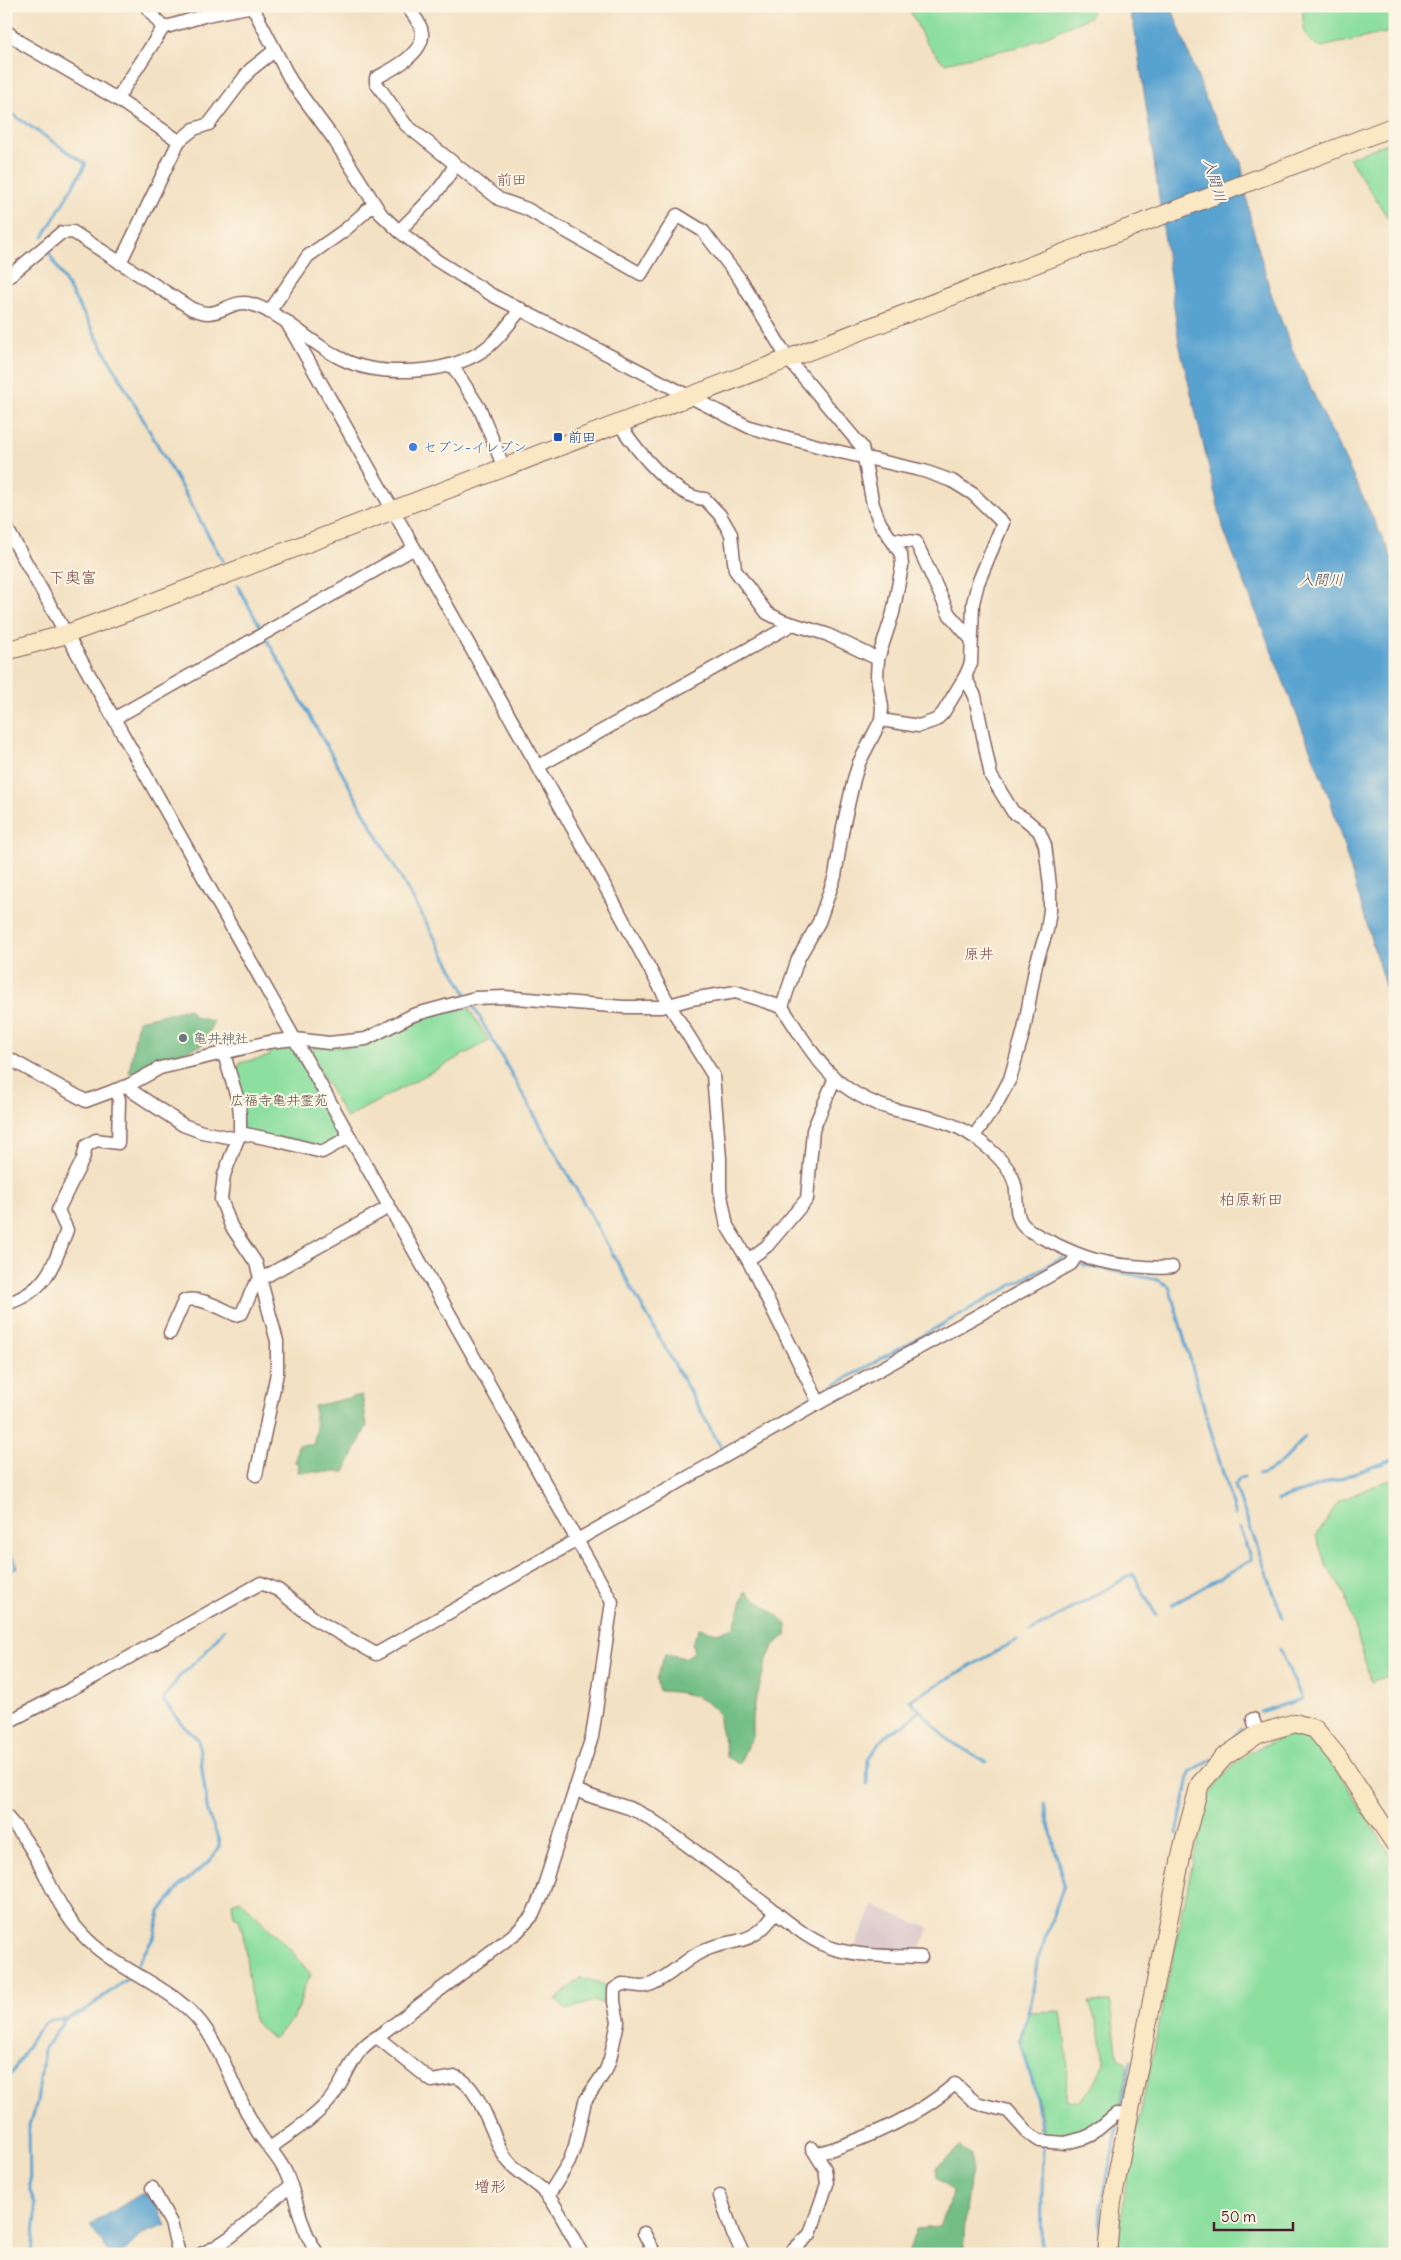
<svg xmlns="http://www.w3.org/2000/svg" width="1401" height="2260" viewBox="0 0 1401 2260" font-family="Delius,'Klee One',sans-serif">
	<rect width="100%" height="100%" fill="#fcf5e5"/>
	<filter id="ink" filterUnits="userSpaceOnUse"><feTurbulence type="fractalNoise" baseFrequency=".02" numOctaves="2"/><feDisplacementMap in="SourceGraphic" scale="10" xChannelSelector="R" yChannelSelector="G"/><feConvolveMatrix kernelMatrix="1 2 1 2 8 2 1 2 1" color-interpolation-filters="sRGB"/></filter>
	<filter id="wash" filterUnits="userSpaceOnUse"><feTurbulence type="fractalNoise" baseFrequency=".0096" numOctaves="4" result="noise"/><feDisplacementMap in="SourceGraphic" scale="20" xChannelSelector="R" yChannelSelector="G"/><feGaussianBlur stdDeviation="1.12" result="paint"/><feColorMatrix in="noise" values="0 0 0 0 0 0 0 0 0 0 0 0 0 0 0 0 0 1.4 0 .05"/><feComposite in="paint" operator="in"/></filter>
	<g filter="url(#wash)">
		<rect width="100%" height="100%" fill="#f3e1c3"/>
		<polygon fill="#d2bdc6" points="873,1906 929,1928 920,1949 912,1951 857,1949 855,1947"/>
		<g fill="#8ddfa0" stroke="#6c7f66">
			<polygon points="908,6 1094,6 1090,17 1026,45 944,63 926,43"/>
			<path d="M1302,6H1395V31L1321,47C1301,40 1304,24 1302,6Z"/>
			<polygon points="1395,140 1395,229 1349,158"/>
			<polygon points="468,1007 489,1041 346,1118 309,1051 315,1047 356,1047 441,1013"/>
			<polygon points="290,1047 293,1049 343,1136 323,1150 243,1132 234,1069 237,1069 240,1063 270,1056 270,1048"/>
			<polygon points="1395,1480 1395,1673 1371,1682 1346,1596 1327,1567 1316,1536 1339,1501 1383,1482"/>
			<path d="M1288,1736L1301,1737L1312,1743L1338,1772L1395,1862V2254H1117L1126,2182L1205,1804C1226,1765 1246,1750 1288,1736Z"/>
			<polygon points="240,1900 291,1950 311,1975 304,1987 299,2007 291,2021 273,2039 254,2022 243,1933 239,1919 234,1916 232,1903"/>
			<polygon points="581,1977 603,1984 611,1991 611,2005 593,2001 566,2010 556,2000"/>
			<polygon points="1089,2002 1110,2002 1111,2006 1118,2058 1126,2063 1127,2068 1119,2110 1075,2140 1045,2136 1038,2097 1021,2042 1029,2012 1061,2011 1067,2056 1066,2099 1079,2102 1091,2088 1105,2063 1102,2040"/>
		</g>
		<g fill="#72be86" stroke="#5e6e58">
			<polygon points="189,1009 194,1017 214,1021 202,1045 129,1073 138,1020"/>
			<polygon points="362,1395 367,1425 345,1472 298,1472 299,1464 295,1462 298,1445 313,1445 316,1431 314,1406"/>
			<path d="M745,1591C759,1603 776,1612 787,1625L786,1635L773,1646L766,1662L752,1715V1736L739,1764L726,1757C727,1742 718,1730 719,1715C705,1695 683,1692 659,1691L656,1679L665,1654L685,1658L694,1652L692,1644L699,1628L717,1633L734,1627Z"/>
			<path d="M960,2147L971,2155C972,2188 962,2220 964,2254H908L916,2229L939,2227L953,2192L937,2177L936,2167Z"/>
		</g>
		<g fill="#59a2d0" stroke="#52607e">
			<polygon points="1128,6 1171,6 1210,110 1241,162 1251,222 1270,290 1291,347 1395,564 1395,1020 1330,799 1224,531 1179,343 1149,125 1134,26"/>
			<path d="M141,2194L152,2196L167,2225C158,2229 143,2232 137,2239C126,2249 126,2254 110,2254L90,2225Z"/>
		</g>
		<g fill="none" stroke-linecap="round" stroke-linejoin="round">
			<g stroke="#59a2d0" stroke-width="3">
				<polyline points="6,110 86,164 43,237"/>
				<polyline points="48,251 223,561"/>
				<polyline points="237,585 262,630"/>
				<polyline points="266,638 468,997"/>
				<polyline points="471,1002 722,1449 812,1397"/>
				<polyline points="1082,1265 1158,1280 1169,1286 1235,1515"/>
				<polyline points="818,1394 1064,1256"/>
				<path d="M1258,1475C1276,1472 1293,1451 1305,1437"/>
				<polyline points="1244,1477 1239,1479 1235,1486 1283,1618"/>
				<polyline points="1278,1500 1395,1459"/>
				<polyline points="6,1548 17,1566 6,1572"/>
				<polyline points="1172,1605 1251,1560 1240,1528"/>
				<polyline points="1030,1632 1133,1574 1156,1615"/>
				<polyline points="1260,1712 1302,1699 1280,1649"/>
				<polyline points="1226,1746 1242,1728"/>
				<polyline points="986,1762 948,1740 910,1700 1017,1640"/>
				<polyline points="867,1784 868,1760 878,1745 889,1733 905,1725 920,1710"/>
				<polyline points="1177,1834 1190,1772 1212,1759"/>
				<polyline points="136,1967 155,1935 160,1912 180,1886 210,1861 219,1847 219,1840 208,1814 198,1739 181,1723 163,1700 179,1677 204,1654 224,1629"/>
				<path d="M6,2082C18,2067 33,2028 49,2021C53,2019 59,2019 64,2019"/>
				<polyline points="1122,2106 1131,2061"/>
				<polyline points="1042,2136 1036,2095 1020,2039 1032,1998 1037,1961 1064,1885 1044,1804"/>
				<polyline points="1099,2250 1101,2207 1119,2121"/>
				<polyline points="32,2254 36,2215 35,2204 30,2191 29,2125 37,2102 44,2049 65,2019 83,2012 128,1978"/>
				<polyline points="1038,2254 1041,2247 1043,2145"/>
			</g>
		</g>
	</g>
	<g filter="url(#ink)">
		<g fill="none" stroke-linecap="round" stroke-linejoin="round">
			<g stroke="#856360" stroke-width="15">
				<g id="street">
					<polyline points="146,6 163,28 207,15 253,6"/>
					<polyline points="252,6 291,81 333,138 381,214 399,231 436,260 492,295 749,427 836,451 924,471 952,481 973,494 1003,523 978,583 973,603 971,663 965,677 943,713 936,720 919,726 881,720"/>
					<path d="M407,6C413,15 421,23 422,33C424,54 391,70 376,78V83L406,125L499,199L527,209L641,274L677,215L703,231L739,278L788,359L862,447L873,505L880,523L901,554L902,566L893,613L878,659L877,676L882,707L881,720L859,763L854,779L843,827L835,876L819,922L798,959L782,1007C814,1055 832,1092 892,1109C919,1116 950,1119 974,1137C988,1147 1011,1166 1015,1185C1018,1196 1014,1211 1021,1222C1027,1231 1039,1236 1049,1241C1085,1259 1105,1265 1146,1267C1154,1267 1164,1269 1172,1267"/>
					<polyline points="6,31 23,44 117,99 179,141"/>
					<polyline points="117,99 163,28"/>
					<path d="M399,231C418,211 443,190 455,164"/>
					<polyline points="120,263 179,141 194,129 209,124 250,70 274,51"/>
					<path d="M6,279L61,233L73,232L192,309C196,310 202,313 207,313C222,314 234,299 251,304C286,315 310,344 342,359C380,378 447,374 482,351C498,341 509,323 521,309"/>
					<polyline points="269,312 308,256 345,230 374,204"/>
					<polyline points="286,321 589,857 670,1006 713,1075 720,1158 720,1190 727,1226 748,1260 819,1403"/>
					<polyline points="452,365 480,409 504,468"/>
					<path d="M620,425C636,449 674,498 705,499L720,515L731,534L735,570L767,613L783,621L826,634L878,659"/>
					<path d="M6,527L612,1602L592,1737L541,1895L532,1916L517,1932L377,2037C351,2050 347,2081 328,2102C312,2120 289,2134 270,2148"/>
					<polyline points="891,539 916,542 949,614 970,638"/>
					<polyline points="965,677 975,696 991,776 1013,812 1025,819 1039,831 1045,845 1050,886 1050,910 1047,930 1036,964 1024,1030 1010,1079 996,1105 974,1136"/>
					<polyline points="115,718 413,549"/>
					<polyline points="537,767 793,624"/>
					<polyline points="223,1051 239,1104 240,1116 240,1133 224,1175 221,1199 231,1226 256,1263 277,1341 277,1373 256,1475"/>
					<polyline points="6,1057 86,1101 129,1085 160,1068 269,1042 295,1039 329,1043 366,1039 413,1015 475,998 505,997 623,1007 662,1007 691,999 736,992 782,1007"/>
					<polyline points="129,1085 132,1091 183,1125 202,1132 238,1139"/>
					<polyline points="240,1133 275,1140 322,1152 349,1137"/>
					<polyline points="748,1260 767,1246 807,1199 813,1130 834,1080"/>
					<path d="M6,1304C47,1291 53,1266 67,1230L58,1210L83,1159L86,1146L96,1140L118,1143L119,1099L115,1090"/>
					<path d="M170,1333L184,1301C198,1295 222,1309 236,1315L242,1313L254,1286L261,1279L389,1207"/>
					<polyline points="1253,1719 1258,1734"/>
					<polyline points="6,1723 96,1676 261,1583 278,1590 316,1620 376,1654 819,1403 1071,1264 1077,1255"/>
					<path d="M575,1789C596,1802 625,1802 649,1818C689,1845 727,1875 765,1904C786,1920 809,1941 835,1949C863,1957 893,1956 921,1957"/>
					<path d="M6,1816C12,1823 18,1829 23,1837C46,1868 55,1906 82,1934C117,1973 178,1986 207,2031C227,2062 237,2098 256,2129C265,2145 279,2157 286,2173C298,2200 300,2229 318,2254"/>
					<path d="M377,2037L432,2081L456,2077C478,2084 491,2131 501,2150C512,2172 529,2176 545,2192C557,2205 572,2237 582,2254"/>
					<path d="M817,2154C866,2139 916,2118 955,2084L976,2103L1008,2111L1028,2133L1040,2141L1065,2143L1084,2138L1091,2135L1116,2114L1129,2115"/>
					<polyline points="152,2188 171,2223 179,2254"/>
					<path d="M548,2196L569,2162L575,2146L585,2101L606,2070L610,2059L618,2022L614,2002V1989L622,1984C633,1984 641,1989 652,1984C668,1977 682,1963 697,1954C729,1935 750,1952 776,1912"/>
					<polyline points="720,2196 733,2234 744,2254"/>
					<polyline points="644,2233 655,2254"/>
					<path d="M201,2254C237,2239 260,2208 291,2186"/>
					<polyline points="789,2254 810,2234 827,2184 825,2169 812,2148"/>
				</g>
			</g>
			<g stroke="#856360" stroke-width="20">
				<g id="secondary">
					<polyline points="6,651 67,634 146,605 1395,126"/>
					<polyline points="1107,2254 1112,2202 1129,2115 1184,1842 1200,1784 1224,1757 1258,1734 1295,1723 1315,1729 1337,1756 1395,1844"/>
				</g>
			</g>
			<use href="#street" stroke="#fff" stroke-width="12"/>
			<use href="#secondary" stroke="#fae7c3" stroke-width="18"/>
		</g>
	</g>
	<rect fill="#1a4fb4" stroke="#fcf5e5" stroke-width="2" x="553" y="432" width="10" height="10" rx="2.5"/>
	<circle fill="#3f7fe0" stroke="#fcf5e5" stroke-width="2" cx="413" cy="447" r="5"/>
	<circle fill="#6b7280" stroke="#fcf5e5" stroke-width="2" cx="183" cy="1038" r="5"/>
	<g text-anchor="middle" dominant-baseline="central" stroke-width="4" stroke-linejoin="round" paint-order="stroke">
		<g font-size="14" fill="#164399" stroke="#fcf5e5" text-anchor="start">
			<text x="568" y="437">前田</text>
		</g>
		<g font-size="14" fill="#366cbe" stroke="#fcf5e5" text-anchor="start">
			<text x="423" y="447">セブン-イレブン</text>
		</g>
		<g font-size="14" fill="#5b616d" stroke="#fcf5e5" text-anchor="start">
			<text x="193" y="1038">亀井神社</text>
		</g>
		<g font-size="14" fill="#5b4f48" stroke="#fcf5e5">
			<text x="279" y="1100">広福寺亀井霊苑</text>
		</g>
		<g font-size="15" fill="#7a4a4d" stroke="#fcf5e5">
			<text x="512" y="179">前田</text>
			<text x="979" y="953">原井</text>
		</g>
		<g font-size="15" font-style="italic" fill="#50536d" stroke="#fcf5e5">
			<text transform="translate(1215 180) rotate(74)">入間川</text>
			<text x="1321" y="579">入間川</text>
		</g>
		<g font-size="16" fill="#7a4a4d" stroke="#fcf5e5">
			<text x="73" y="577">下奥富</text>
			<text x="1251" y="1199">柏原新田</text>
			<text x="490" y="2186">増形</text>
		</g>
	</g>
	<rect width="1401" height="2260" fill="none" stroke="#fcf5e5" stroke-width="25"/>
	<path d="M1214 2222v8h79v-8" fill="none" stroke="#4a1f2b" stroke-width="2.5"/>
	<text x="1221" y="2222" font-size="15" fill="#4a1f2b" stroke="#fcf5e5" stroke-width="4" paint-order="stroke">50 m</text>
</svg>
